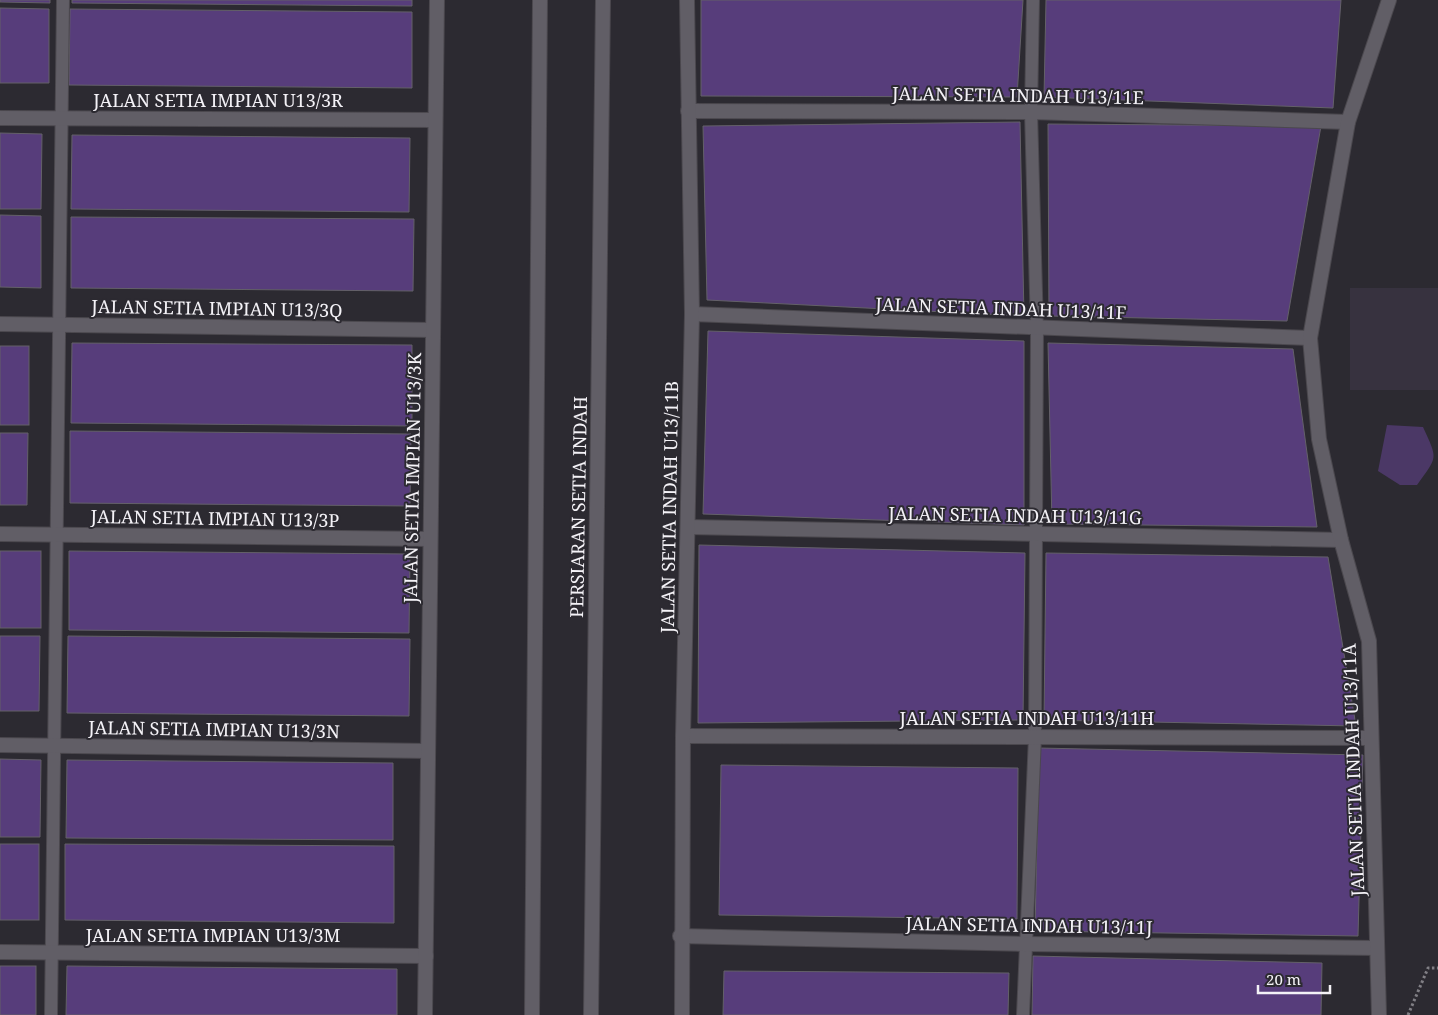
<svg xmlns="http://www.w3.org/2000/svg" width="1438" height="1015" viewBox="0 0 1438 1015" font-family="'Noto Serif',serif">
	<rect width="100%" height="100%" fill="#2c2a31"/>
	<rect fill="#37323f" x="1350" y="288" width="88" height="102"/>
	<path fill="#4b3866" d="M1387,425L1423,427C1438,460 1438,456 1417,485H1400L1378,471Z"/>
	<g fill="#573d7b" stroke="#646169">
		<polygon points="0,0 50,0 50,3 0,2"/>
		<polygon points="72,0 412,0 412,6 72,3"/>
		<polygon points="701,0 1023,0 1017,97 701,96"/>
		<polygon points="1046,0 1341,0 1333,108 1044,97"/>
		<polygon points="0,8 49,9 49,83 0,83"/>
		<polygon points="70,9 412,12 412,88 69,85"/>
		<polygon points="1020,122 1024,316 707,300 703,126"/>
		<polygon points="1048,124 1321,126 1287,321 1049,316"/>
		<polygon points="0,133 42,134 41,209 0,209"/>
		<polygon points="72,135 410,138 409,212 71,209"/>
		<polygon points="0,215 41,216 41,288 0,287"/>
		<polygon points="71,217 414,219 413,291 71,288"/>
		<polygon points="708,331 1024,341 1024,525 703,514"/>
		<polygon points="72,343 412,345 412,426 71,423"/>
		<polygon points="1048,343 1293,349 1317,527 1052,524"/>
		<rect x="0" y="346" width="29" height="79"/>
		<polygon points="70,431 411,434 410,506 70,503"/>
		<polygon points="0,433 28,433 27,505 0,505"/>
		<polygon points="699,545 1025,553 1023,720 698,723"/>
		<rect x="0" y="551" width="41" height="77"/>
		<polygon points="69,551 410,554 409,633 69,630"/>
		<polygon points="1046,553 1328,557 1356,726 1044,720"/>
		<polygon points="0,636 40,636 39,711 0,711"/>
		<polygon points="68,636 410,639 409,716 67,713"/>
		<polygon points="1039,748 1363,755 1358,936 1035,931"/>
		<polygon points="0,759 41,760 40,837 0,837"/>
		<polygon points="67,760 393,763 393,840 66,838"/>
		<polygon points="721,765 1018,768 1017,919 719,915"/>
		<rect x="0" y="844" width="39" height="76"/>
		<polygon points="65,844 394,846 394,923 65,920"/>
		<polygon points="1033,956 1322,963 1321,1015 1032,1015"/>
		<rect x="0" y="966" width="36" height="49"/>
		<polygon points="67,966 397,969 397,1015 66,1015"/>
		<polygon points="724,971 1009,973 1008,1015 723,1015"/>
	</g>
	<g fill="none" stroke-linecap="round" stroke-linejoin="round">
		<g stroke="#4b484e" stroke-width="14">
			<g id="service">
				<polyline points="51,1015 63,0"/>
				<polyline points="1023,1015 1035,737 1037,329 1031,112 1033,0"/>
			</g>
		</g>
		<g stroke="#4b484e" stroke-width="16">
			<g id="minor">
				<polyline points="688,111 1031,112 1348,122"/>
				<polyline points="0,118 435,120"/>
				<polyline points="692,314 1310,338"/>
				<polyline points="0,324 433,330"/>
				<polyline points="688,527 1341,540"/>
				<polyline points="0,534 430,539"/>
				<polyline points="683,736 1371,738"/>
				<polyline points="0,745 428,751"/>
				<polyline points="680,936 1024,944 1377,948"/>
				<polyline points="0,952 426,956"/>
				<polyline points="425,1015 437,0"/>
				<polyline points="682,1015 683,736 692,314 687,0"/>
				<polyline points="1379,1015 1369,641 1341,540 1319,439 1310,338 1348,122 1389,0"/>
			</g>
		</g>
		<g stroke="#4b484e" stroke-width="16">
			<g id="tertiary">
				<polyline points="532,1015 540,0"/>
				<polyline points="591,1015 603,0"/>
			</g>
		</g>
		<polyline stroke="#817f85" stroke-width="3" stroke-dasharray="2.5 2.5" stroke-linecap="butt" points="1408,1015 1428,968 1438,968"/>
		<use href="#service" stroke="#615e66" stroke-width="12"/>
		<use href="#minor" stroke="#615e66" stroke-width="14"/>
		<use href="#tertiary" stroke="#615e66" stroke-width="14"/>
	</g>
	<g text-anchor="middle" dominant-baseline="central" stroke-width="4" stroke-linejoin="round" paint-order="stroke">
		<g font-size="18" fill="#f4f2f7" stroke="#2c2a31">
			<text transform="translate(1018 95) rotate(1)">JALAN SETIA INDAH U13/11E</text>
			<text x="218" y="100">JALAN SETIA IMPIAN U13/3R</text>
			<text transform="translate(217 308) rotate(1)">JALAN SETIA IMPIAN U13/3Q</text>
			<text transform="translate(1001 308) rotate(2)">JALAN SETIA INDAH U13/11F</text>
			<text transform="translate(412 478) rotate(-89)">JALAN SETIA IMPIAN U13/3K</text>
			<text transform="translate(578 507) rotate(-89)">PERSIARAN SETIA INDAH</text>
			<text transform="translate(669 507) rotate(-89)">JALAN SETIA INDAH U13/11B</text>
			<text transform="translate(1015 515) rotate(1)">JALAN SETIA INDAH U13/11G</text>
			<text transform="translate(215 518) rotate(1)">JALAN SETIA IMPIAN U13/3P</text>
			<text x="1027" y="718">JALAN SETIA INDAH U13/11H</text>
			<text transform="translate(214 729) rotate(1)">JALAN SETIA IMPIAN U13/3N</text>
			<text transform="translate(1353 770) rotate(-92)">JALAN SETIA INDAH U13/11A</text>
			<text transform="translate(1029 925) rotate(1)">JALAN SETIA INDAH U13/11J</text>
			<text x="213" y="935">JALAN SETIA IMPIAN U13/3M</text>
		</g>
	</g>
	<path d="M1258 985v8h72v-8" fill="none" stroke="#f4f2f7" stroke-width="2.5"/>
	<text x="1266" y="985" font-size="15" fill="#f4f2f7" stroke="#2c2a31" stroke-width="4" paint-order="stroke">20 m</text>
</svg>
